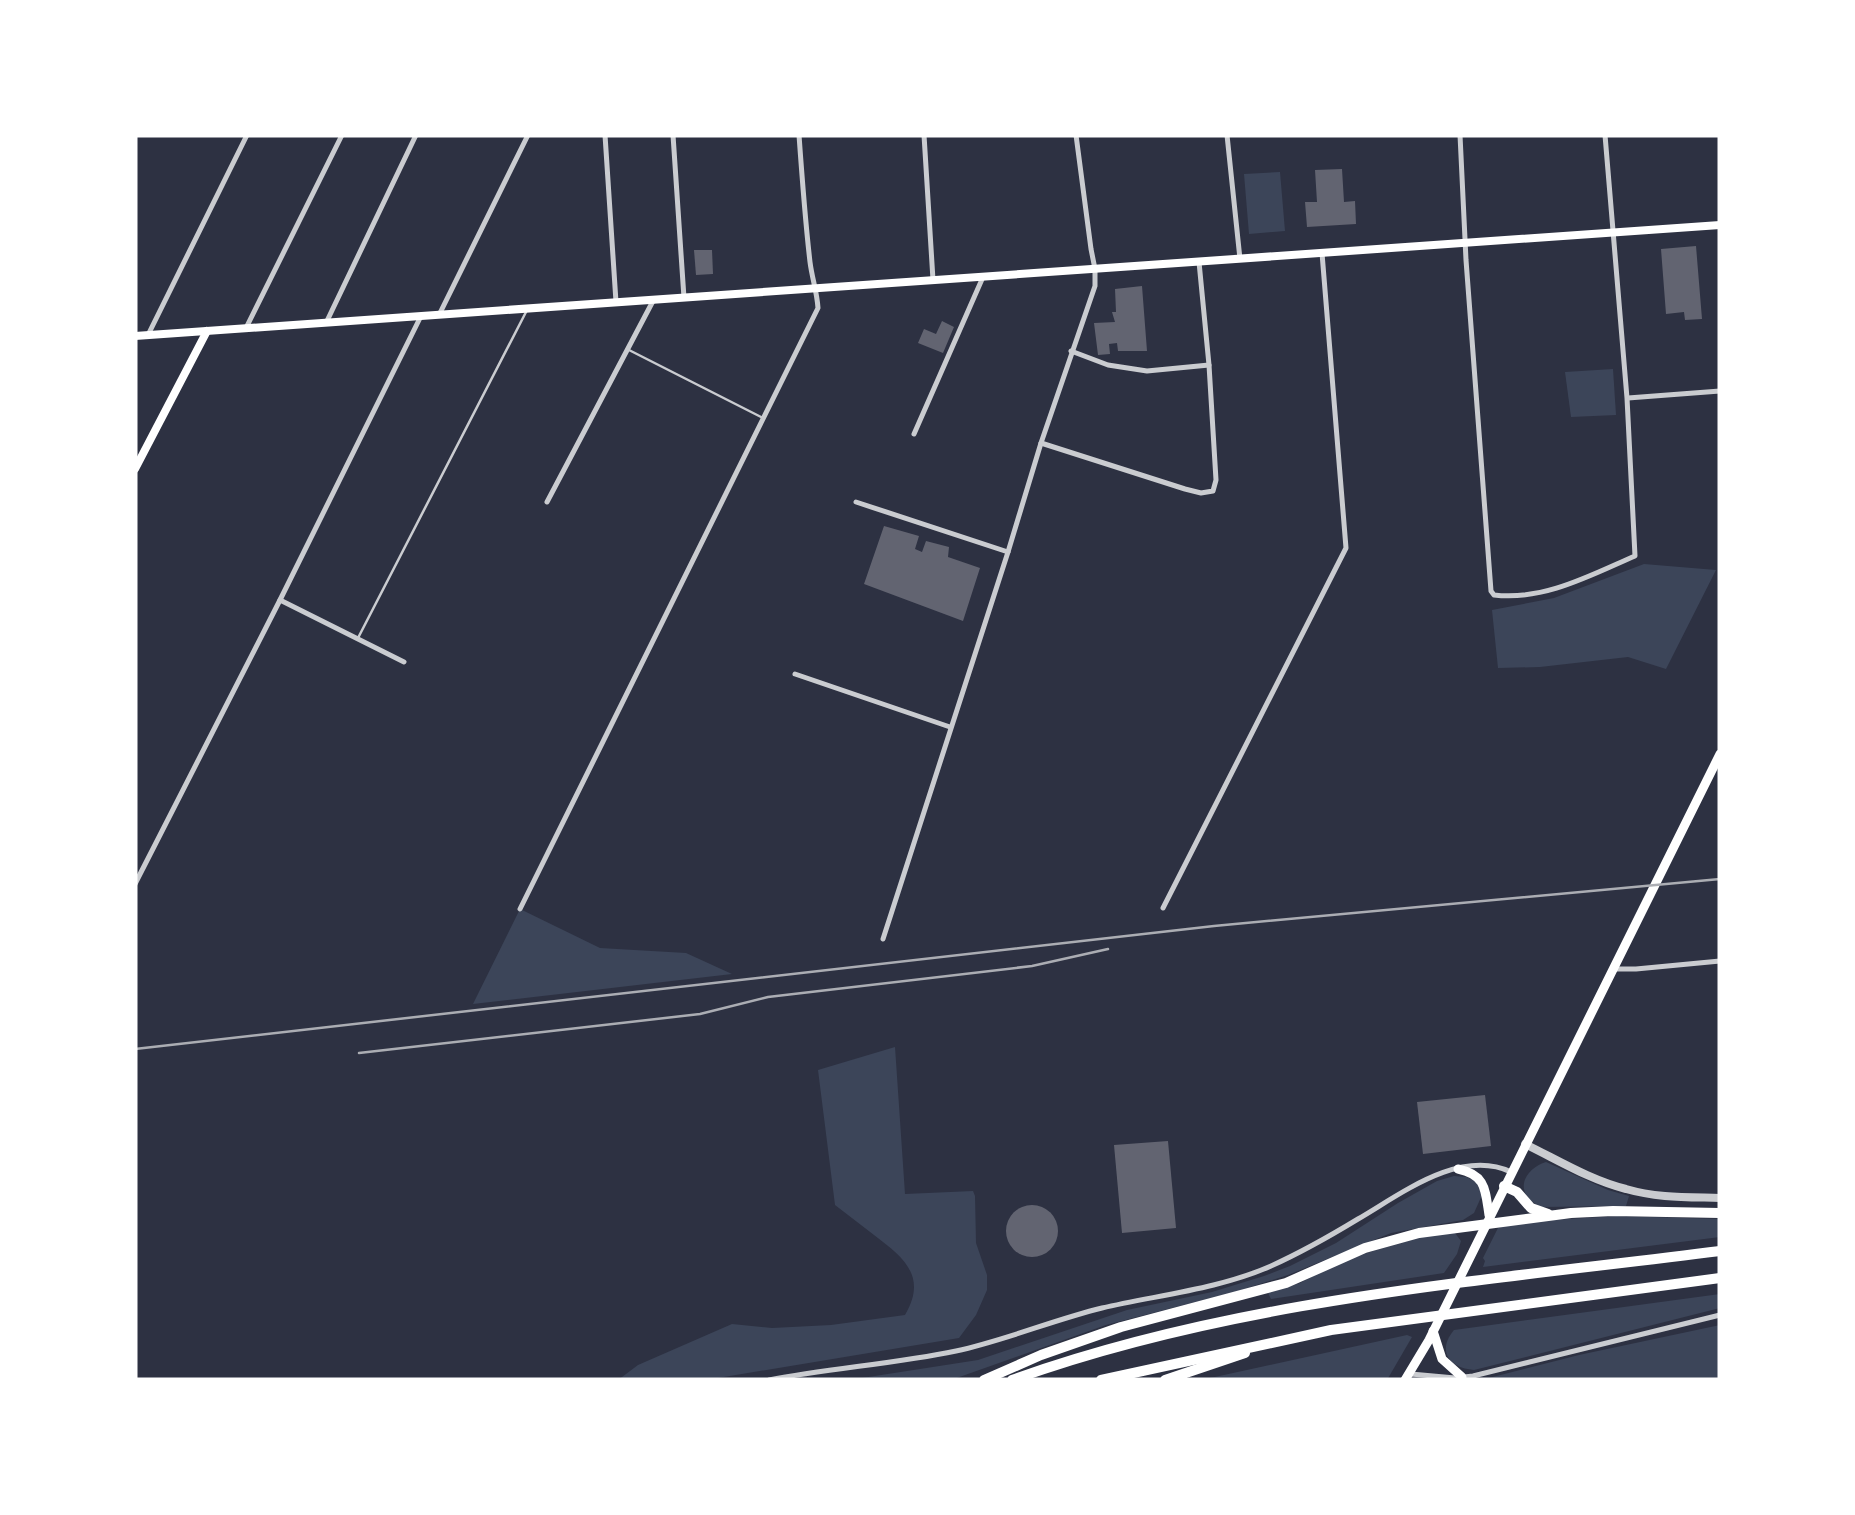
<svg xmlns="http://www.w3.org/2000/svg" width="1855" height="1515" viewBox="0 0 1855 1515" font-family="Helvetica,sans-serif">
	<rect width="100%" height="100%" fill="#2d3142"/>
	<g fill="#3c4559">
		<polygon points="1280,172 1285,231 1249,234 1244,174"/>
		<polygon points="1613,369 1616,415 1571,417 1565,372"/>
		<polygon points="1644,564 1716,570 1666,669 1628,657 1540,667 1498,668 1492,610 1554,598"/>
		<polygon points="520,909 600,948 686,953 732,974 473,1004"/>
		<path d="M895,1047L905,1194L973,1191L975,1196L976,1243L987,1275V1290L976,1315L959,1338L706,1380H618L638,1365L732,1324L772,1328L831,1325L905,1315C928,1276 903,1257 874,1235C861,1225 848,1215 835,1205L818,1070Z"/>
		<path d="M1546,1162L1608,1190L1629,1196L1626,1206L1539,1207C1535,1203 1529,1200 1526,1195C1518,1179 1533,1166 1546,1162Z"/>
		<polygon points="1454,1176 1466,1177 1476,1181 1482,1195 1474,1213 1463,1220 1391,1233 1288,1275 1238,1291 1106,1325 951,1380 849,1380 978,1360 1127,1310 1212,1292 1264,1276 1290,1266 1336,1243 1398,1203 1437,1181"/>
		<polygon points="1616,1216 1720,1219 1720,1237 1483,1267 1485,1261 1483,1258 1498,1228 1519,1222"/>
		<polygon points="1455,1233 1461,1241 1457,1254 1444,1273 1271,1299 1268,1293 1300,1283 1338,1263 1373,1251 1426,1236"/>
		<path d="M1720,1294V1308L1474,1370C1448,1368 1437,1350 1454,1330Z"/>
		<polygon points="1720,1325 1720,1380 1481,1380 1579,1355"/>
		<polygon points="1407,1335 1412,1337 1387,1380 1201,1380"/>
	</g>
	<g fill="#626471">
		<polygon points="1342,169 1344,202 1355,201 1356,224 1307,227 1305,202 1317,202 1315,170"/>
		<polygon points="1696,246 1702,319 1685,320 1684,312 1666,314 1661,249"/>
		<polygon points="694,250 712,250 713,274 696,275"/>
		<polygon points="1142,286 1147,351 1118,351 1117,343 1109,344 1110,354 1098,355 1094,323 1115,322 1112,312 1116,312 1115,289"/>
		<polygon points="942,321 954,327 943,353 918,343 924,329 936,334"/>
		<polygon points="884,526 919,536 915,549 922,552 926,541 949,547 948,557 980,568 963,621 864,584"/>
		<polygon points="1485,1095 1491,1146 1423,1154 1417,1102"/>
		<polygon points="1168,1141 1176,1228 1122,1233 1114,1145"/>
		<circle cx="1032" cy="1231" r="26"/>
	</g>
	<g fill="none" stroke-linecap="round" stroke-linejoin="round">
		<g stroke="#caccd0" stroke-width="2.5">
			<polyline points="627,349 763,418"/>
			<polyline points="358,638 526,312"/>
		</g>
		<g stroke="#caccd0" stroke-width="5">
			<polyline points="605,135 616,302"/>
			<polyline points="673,135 684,298"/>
			<polyline points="924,135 933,280"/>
			<polyline points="1227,135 1240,259"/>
			<path d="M1460,135L1466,260L1491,591L1494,595C1544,601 1591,575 1635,556L1627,398L1605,135"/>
			<polyline points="439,315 528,135"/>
			<polyline points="326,323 416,135"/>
			<polyline points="246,328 342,135"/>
			<polyline points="148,335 247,135"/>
			<polyline points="1071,351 1108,365 1147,371 1209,365"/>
			<polyline points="1628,398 1720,391"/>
			<polyline points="914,434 983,277"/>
			<polyline points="1041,443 1185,489 1201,493 1213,491 1216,480 1209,365 1199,262"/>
			<polyline points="547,502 653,301"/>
			<polyline points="856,502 1008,552"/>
			<polyline points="280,600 404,662"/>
			<polyline points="795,674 950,727"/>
			<polyline points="135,884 280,600 421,316"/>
			<polyline points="1163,908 1346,548 1322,253"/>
			<path d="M520,909L818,308C817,292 812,278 810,262C805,219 802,177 799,135"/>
			<polyline points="883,939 1008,552 1041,443 1095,286 1095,269 1091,249 1076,135"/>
			<polyline points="1613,969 1636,969 1720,961"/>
			<polyline points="1411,1374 1455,1378 1473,1376 1720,1315"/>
			<path d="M769,1380C831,1368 894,1364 956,1351C1006,1340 1053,1320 1102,1308C1158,1295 1219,1289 1271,1266C1302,1252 1330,1236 1358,1219C1401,1194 1460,1148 1511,1172"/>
		</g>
		<path stroke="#caccd0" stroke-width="8" d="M1525,1144C1558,1160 1590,1180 1626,1189C1657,1198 1688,1197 1720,1198"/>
		<g stroke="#fff" stroke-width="8">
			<polyline points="135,336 1720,225"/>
			<polyline points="135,469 207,331"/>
		</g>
		<g stroke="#fff" stroke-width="9">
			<path d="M1458,1169C1486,1175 1485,1189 1489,1215"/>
			<polyline points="1433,1331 1442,1359 1462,1377"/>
			<polyline points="1405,1380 1429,1340 1720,754"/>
		</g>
		<g stroke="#fff" stroke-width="10">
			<polyline points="1504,1186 1517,1192 1531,1208 1548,1214"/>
			<polyline points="984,1380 1041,1355 1121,1327 1286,1283 1365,1248 1419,1233 1571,1213 1613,1211 1720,1213"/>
			<path d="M1012,1380C1236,1299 1485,1281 1720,1251"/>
			<polyline points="1101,1380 1331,1330 1720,1278"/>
			<polyline points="1165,1380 1245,1353"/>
		</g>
		<g stroke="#abadb3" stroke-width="2.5">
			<polyline points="135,1049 1214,926 1720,879"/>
			<polyline points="359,1053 700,1014 768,997 1032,966 1108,949"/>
		</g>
	</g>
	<rect width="1855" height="1515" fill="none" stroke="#ffffff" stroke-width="275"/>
</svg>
